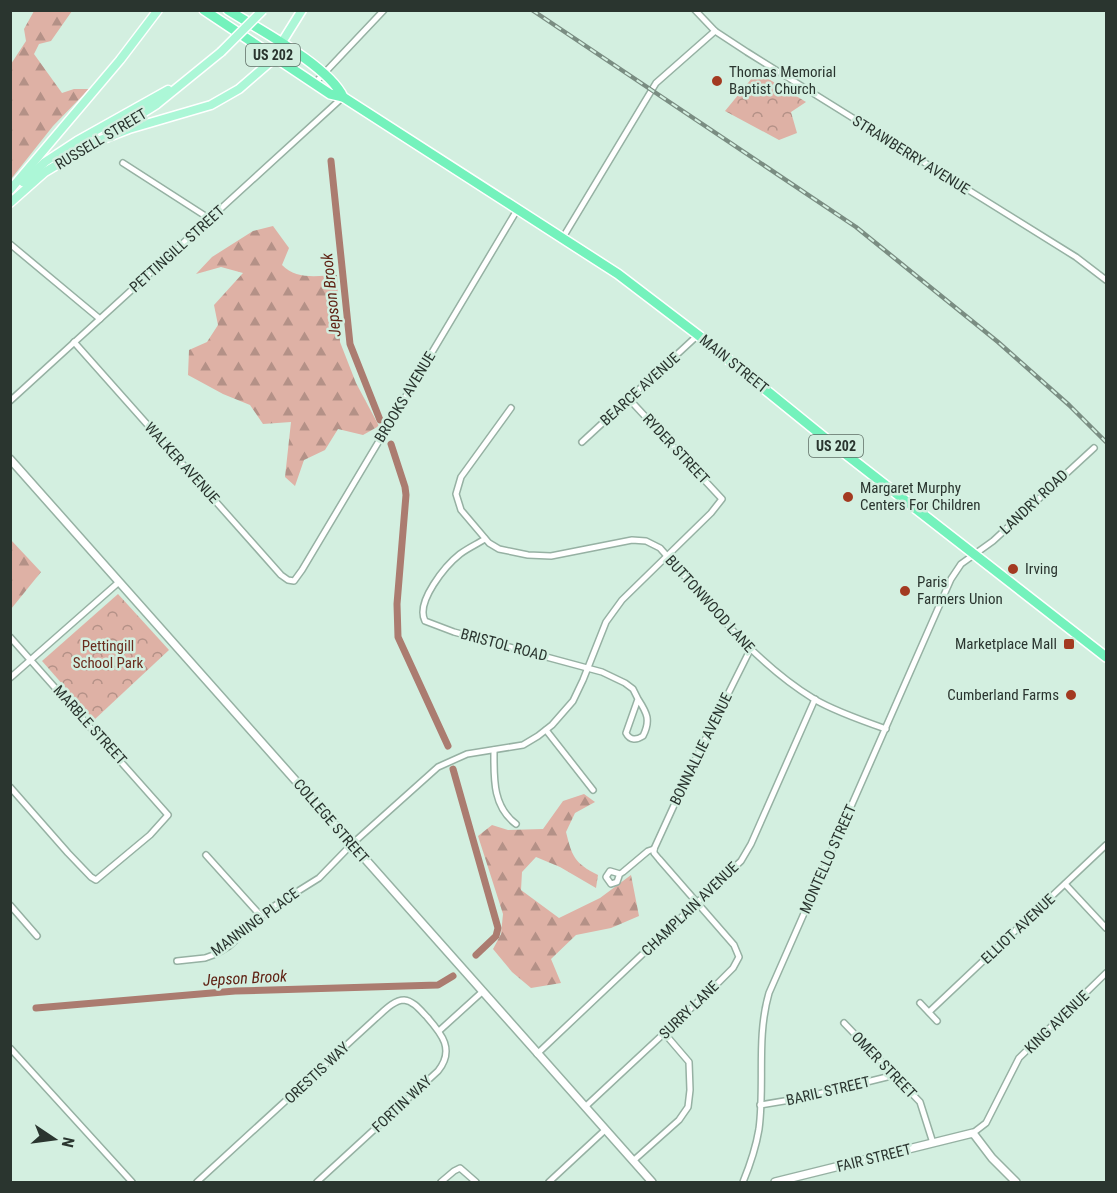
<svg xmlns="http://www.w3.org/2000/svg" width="1117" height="1193" viewBox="0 0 1117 1193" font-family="'Roboto Condensed',sans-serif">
	<defs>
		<pattern id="forest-firs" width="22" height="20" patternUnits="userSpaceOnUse" patternTransform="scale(1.5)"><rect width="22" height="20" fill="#deb1a5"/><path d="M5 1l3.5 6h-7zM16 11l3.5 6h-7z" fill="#b49187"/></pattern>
		<pattern id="park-crowns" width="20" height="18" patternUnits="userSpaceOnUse" patternTransform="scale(1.5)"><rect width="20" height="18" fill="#deb1a5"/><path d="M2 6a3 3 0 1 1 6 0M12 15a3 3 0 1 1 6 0" fill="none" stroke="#b49187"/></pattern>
	</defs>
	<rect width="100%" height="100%" fill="#d3efe0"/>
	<g fill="url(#forest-firs)">
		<polygon points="34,11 72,11 51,41 39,44 34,54 62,93 74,89 89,89 53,126 11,179 11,64 26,41 24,29"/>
		<path d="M273,226L289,248L282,265C296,280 317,276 337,275L340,342L356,383L379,426L363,435L338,429L325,450L304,460L295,486L285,477L291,422L263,424L250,405L223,394L188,375L189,350L207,342L218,325L214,305L243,273L221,267L196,274L212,257L253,231Z"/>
		<polygon points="11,540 41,572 11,609"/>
		<path d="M584,794L595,802L575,813L566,832C572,856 574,863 598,875L596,888L560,867L536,857L522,872L521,890L559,918L600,898L631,875L639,916L611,928L576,935L551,959L561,983L531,988L512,972L493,949L501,934L503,914L478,836L492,825L508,830L543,829L563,801Z"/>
	</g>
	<g fill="url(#park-crowns)">
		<polygon points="757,72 806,102 791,112 797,133 779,140 725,111"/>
		<polygon points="118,594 169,650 94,720 42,661"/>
	</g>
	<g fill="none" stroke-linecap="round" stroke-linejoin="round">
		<g stroke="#ab7c70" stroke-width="7">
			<polyline points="331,161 350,344 380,420"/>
			<polyline points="391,444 405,487 406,495 397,604 398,637 448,746"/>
			<polyline points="453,769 498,928 496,936 476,955"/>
			<polyline points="36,1008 235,991 438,985 453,976"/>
		</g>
		<g stroke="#96b1a3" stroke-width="8">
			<g id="street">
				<polyline points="695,10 715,31 747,52 1076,257 1106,280"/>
				<polyline points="315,83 384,10"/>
				<polyline points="123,163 210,219"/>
				<polyline points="562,239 656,83 715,31"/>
				<polyline points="10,244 100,319"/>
				<polyline points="74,342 281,575 288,580 294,581 302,570 517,210"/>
				<polyline points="10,401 343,97"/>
				<path d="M511,408L461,477L456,494L461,510L489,543L499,549L528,555L551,556L632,540L646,541L660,548C708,602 752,661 814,699C834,711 863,721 886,729"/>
				<polyline points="582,442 698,335"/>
				<path d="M485,539C477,544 468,548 460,554C446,565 415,602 425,621L454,632L602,672L625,683L633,689L638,699L626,733C630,741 637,740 643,736C651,720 647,713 638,699"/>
				<polyline points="10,637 168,815 150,835 96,880 91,877 68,853 10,787"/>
				<polyline points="10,678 119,582"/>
				<polyline points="546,730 593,790"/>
				<path d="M494,750C494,777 492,806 516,824"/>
				<polyline points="654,849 692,766 750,650"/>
				<polyline points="206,855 261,916"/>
				<polyline points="619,876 617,882 611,884 606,877 610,871 620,874 623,872 648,851 654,849"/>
				<polyline points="1065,884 1106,928"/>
				<polyline points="10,905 37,936"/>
				<polyline points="177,961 205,958 216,954 229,946 271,908 319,878 352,844 438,767 467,754 523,745 538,736 552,725 573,701 583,680 606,622 622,600 711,513 722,499 629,399"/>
				<polyline points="920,1003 937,1021"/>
				<polyline points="929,1012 1106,845"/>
				<polyline points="844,1023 920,1102 933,1143"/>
				<polyline points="439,1031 482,992"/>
				<polyline points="10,1048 132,1182"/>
				<polyline points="537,1054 741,861 751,844 815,699"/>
				<polyline points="760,1105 802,1098 895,1075"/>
				<polyline points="585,1107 717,984 733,968 739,957 734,945 659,859 654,853 654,849"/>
				<polyline points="973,1133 986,1123 1019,1058 1106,973"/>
				<polyline points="633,1161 679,1120 688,1107 690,1090 689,1062 665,1034"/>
				<path d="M197,1182L376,1018C384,1011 394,1000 404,1000C414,1001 421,1011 427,1017C442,1034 455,1050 438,1071L317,1182"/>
				<polyline points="441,1182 454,1171 460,1168 476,1182"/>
				<polyline points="549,1182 605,1130"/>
				<path d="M743,1182C750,1165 756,1147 759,1129C765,1084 756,1038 769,993L951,579L961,564L993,541L1094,448"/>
			</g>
		</g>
		<g stroke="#96b1a3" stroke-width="10">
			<g id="secondary">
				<polyline points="10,459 652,1182"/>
				<polyline points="775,1182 973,1133 992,1158 1016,1182"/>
			</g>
		</g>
		<g stroke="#fff" stroke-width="11">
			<g id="primary">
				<polyline points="119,128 157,104 221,52"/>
				<polyline points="90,144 129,129 211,105 239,89 269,63 302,10"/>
				<polyline points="23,182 45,162 77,141 168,90"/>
				<polyline points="10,190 120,60 158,10"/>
				<polyline points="10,203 45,172 95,142"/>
			</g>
		</g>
		<g stroke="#fff" stroke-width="12">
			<g id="highway">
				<polyline points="204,10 330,94 343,97 618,274 698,335 825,438 1106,657"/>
				<path d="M228,10C258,29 329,66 343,97"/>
			</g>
		</g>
		<use href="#street" stroke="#fff" stroke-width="5"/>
		<use href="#secondary" stroke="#fff" stroke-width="7"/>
		<use href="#primary" stroke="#acf7d7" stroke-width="8"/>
		<use href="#highway" stroke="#74f2bc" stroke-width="9"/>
		<g stroke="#7a8d82" stroke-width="4.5">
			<polyline id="rail" points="532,10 856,227 998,342 1069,405 1106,442"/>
		</g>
		<use href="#rail" stroke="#d3efe0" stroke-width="2" stroke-dasharray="7" stroke-linecap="butt"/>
		<g stroke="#fff" stroke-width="11" stroke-linecap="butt">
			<polyline id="primary-bridge" points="221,52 263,10"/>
		</g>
		<use href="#primary-bridge" stroke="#acf7d7" stroke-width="8"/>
	</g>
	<g fill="#a33a21" stroke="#d3efe0" stroke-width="2">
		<circle cx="717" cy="81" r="6"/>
		<circle cx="848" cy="497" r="6"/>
		<circle cx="1013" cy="569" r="6"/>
		<circle cx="905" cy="591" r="6"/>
		<rect x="1063" y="638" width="12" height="12" rx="3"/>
		<circle cx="1071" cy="695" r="6"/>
	</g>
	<g text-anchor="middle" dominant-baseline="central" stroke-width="5" stroke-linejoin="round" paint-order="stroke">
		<g fill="#d3efe0" stroke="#5d6d64" stroke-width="1.5">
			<rect x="246" y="44" width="54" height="22" rx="4.5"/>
			<rect x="809" y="435" width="54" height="22" rx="4.5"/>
		</g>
		<g font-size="14" font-weight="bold" fill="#2a352f">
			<text x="273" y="55">US 202</text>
			<text x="836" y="446">US 202</text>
		</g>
		<g font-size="15" fill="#2a352f" stroke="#d3efe0" text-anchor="start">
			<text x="729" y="72">Thomas Memorial<tspan x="729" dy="17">Baptist Church</tspan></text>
			<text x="860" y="488">Margaret Murphy<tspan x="860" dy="17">Centers For Children</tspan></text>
			<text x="1025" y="569">Irving</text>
			<text x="917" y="582">Paris<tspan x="917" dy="17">Farmers Union</tspan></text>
			<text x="1057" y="644" text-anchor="end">Marketplace Mall</text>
			<text x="1059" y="695" text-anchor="end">Cumberland Farms</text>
		</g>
		<g font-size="15" fill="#2a352f" stroke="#d3efe0">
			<text transform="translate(101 139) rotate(-31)">RUSSELL STREET</text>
			<text transform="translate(911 155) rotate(32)">STRAWBERRY AVENUE</text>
			<text transform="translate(177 249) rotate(-42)">PETTINGILL STREET</text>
			<text transform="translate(734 364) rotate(39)">MAIN STREET</text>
			<text transform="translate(640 389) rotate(-42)">BEARCE AVENUE</text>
			<text transform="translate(405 397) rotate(-59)">BROOKS AVENUE</text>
			<text transform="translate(676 449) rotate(47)">RYDER STREET</text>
			<text transform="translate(182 463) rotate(48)">WALKER AVENUE</text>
			<text transform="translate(1034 502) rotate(-43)">LANDRY ROAD</text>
			<text transform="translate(710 604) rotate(48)">BUTTONWOOD LANE</text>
			<text transform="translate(504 645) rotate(15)">BRISTOL ROAD</text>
			<text transform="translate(90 725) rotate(48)">MARBLE STREET</text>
			<text transform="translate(701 749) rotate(-64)">BONNALLIE AVENUE</text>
			<text transform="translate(331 821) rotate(49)">COLLEGE STREET</text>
			<text transform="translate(828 859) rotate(-66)">MONTELLO STREET</text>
			<text transform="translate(690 909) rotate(-44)">CHAMPLAIN AVENUE</text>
			<text transform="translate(255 922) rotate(-36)">MANNING PLACE</text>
			<text transform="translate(1018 929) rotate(-43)">ELLIOT AVENUE</text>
			<text transform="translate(689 1010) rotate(-44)">SURRY LANE</text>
			<text transform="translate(1057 1022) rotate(-44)">KING AVENUE</text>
			<text transform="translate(884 1065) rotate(46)">OMER STREET</text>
			<text transform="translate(317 1073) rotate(-43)">ORESTIS WAY</text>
			<text transform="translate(828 1091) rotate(-13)">BARIL STREET</text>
			<text transform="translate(402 1104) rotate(-43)">FORTIN WAY</text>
			<text transform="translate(874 1158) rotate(-14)">FAIR STREET</text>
		</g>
		<g font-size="15" fill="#6a2c1e" stroke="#d3efe0">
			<text x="108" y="646">Pettingill<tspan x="108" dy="17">School Park</tspan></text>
		</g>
		<g font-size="16" font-style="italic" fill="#5f2214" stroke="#d3efe0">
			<text transform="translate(331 295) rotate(-96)">Jepson Brook</text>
			<text transform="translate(245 978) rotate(-3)">Jepson Brook</text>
		</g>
	</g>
	<rect width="1117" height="1193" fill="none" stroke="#2a352f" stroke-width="24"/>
	<g transform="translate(54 1139) rotate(103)" stroke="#d3efe0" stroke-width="4.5" paint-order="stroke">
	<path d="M0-4.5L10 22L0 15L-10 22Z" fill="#2a352f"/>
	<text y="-9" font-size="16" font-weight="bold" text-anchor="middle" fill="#2a352f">N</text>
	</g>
</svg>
